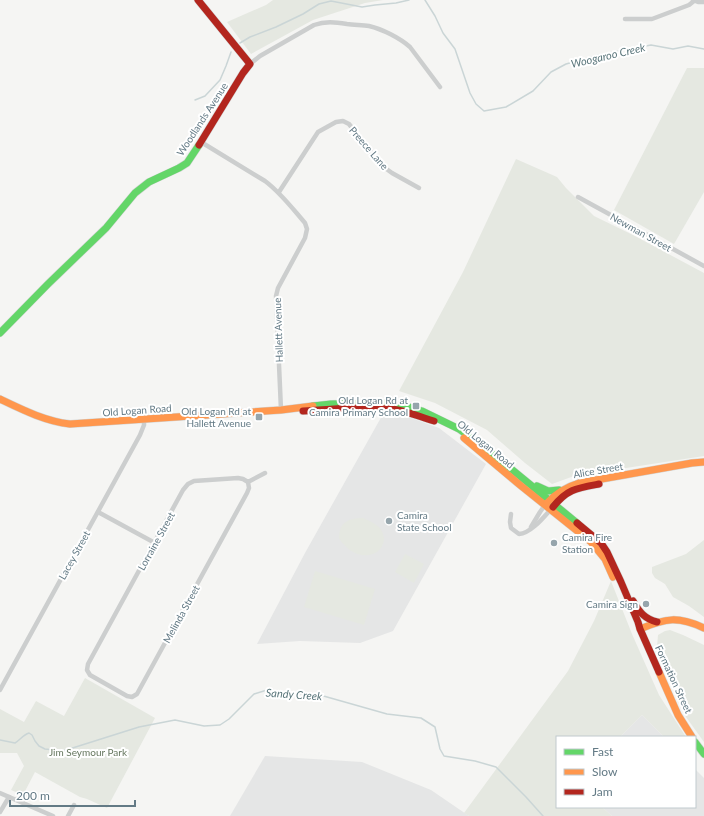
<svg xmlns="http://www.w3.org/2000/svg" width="704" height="816" viewBox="0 0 704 816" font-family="Lato,sans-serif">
	<rect width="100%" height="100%" fill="#f5f5f3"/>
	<g fill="#e5e6e6">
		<polygon points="383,414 411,418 439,428 486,464 393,631 360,643 300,641 257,644 305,553"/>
		<polygon points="642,715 664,737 620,737"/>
		<polygon points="265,756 362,762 431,790 469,816 230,816"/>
		<polygon points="695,769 704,778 704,816 612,816 602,807 695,807"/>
	</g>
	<g fill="#e5e8e1">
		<polygon points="273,0 383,0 365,3 313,20 251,54 227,22 266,5"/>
		<polygon points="687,68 704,68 704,192 674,244 614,210"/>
		<polygon points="516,159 557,177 566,188 594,216 633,235 704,273 704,456 574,476 552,484 525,463 487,430 435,403 399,391 463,272"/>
		<path d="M363,518C368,520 374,523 379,527C382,530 383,534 384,538C384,544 381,550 375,553C361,560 346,550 339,538C339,522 349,518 363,518Z"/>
		<polygon points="704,540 704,617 689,606 673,597 665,584 655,578 652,573 652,567 686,554"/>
		<polygon points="405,554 424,564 414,583 395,572"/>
		<polygon points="315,571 375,589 364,625 304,607"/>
		<polygon points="611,581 632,634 659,695 686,737 664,737 642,715 620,737 557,737 557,807 602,807 612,816 469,816 464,813 568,671 594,621"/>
		<polygon points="670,630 683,635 704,645 704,742 686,717 657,647 658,635 665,631"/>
		<polygon points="85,678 155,718 107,808 87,799 80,797 35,772 23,795 11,790 24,766 17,753 0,753 0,709 24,722 36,701 64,716"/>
	</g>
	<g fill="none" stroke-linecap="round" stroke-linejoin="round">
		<g stroke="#cad5d6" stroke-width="1.5">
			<polyline points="425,0 435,16 443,33 455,49 470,93 476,104 484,111 506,107 533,91 551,72 566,64 599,55 651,45 673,49 688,46 704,49"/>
			<polyline points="240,43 250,37 276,27 303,14 319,4 331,1 362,7 375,5 396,3 409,0"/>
			<polyline points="195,100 205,96 220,80 226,66 231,52"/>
			<path d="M0,740L15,743C20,740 23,735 29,733L32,735L35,741L39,746L45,749L63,751L139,727L175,720L204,726L220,725L229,719L254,694L267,690L279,692L320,695L387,714L421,718L435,727L440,749L444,756L475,761L496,767L526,797L543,816"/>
		</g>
		<g stroke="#d1d3d3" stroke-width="8">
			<g id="fast">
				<polyline points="0,333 48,284 106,228 135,193 149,182 179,168 187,163 199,145"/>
				<polyline points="313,406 331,404 383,403 406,406 422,411 459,429 493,454 577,523"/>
				<polyline points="537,486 548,491 559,490"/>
				<polyline points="695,742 704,754"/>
			</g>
		</g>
		<g stroke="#d1d3d3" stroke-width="8">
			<g id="slow">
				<path d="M0,399C23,410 45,421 70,424L281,410L313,406"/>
				<polyline points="464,438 520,485 591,542 605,559 613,577"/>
				<path d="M547,503C556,493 566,487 579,483L692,463L704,462"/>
				<path d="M640,629C666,618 678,616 704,628"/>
				<polyline points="659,672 678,715 692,737"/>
			</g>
		</g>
		<g stroke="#d1d3d3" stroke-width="8">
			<g id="jam">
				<polyline points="198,0 250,64 243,73 199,145"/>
				<path d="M303,411C333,410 363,405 392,409C407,411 420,417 434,421"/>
				<path d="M553,507C567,489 577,488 599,484"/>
				<polyline points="577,523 601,543 607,552 621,582 638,622 640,629 659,672"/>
				<path d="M633,601C639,612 645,619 657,622"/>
			</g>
		</g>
		<g stroke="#cccece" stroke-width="4.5">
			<polyline points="693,0 698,2 704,2"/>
			<polyline points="625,19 652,19 689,5 694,1"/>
			<path d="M250,64L260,56L314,25C325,21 335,22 347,24C354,25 362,25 369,26C382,29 400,38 410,47L440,87"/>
			<path d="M201,142L265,181C281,193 292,208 305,223L307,229L305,238L278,288L276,296L281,410"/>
			<polyline points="279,192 318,132 336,122 343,121 349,124 381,165 392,173 419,188"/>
			<polyline points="578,197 704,266"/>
			<polyline points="248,482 249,488 247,493 137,694 132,697 127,696 90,675 87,670 88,664 183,490 188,484 194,481 238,478 243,479 248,482 265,473"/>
			<polyline points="98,512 155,543"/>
			<path d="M511,514L510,522L511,528L519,534C531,533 543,518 551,509"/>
			<polyline points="531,527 540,512 545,505"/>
			<polyline points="0,690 140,435 144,425 144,420"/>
			<polyline points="0,793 53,816"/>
			<polyline points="0,812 9,797"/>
			<polyline points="68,816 74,805"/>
		</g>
		<use href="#fast" stroke="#63d668" stroke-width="7"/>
		<use href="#slow" stroke="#ff974d" stroke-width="7"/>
		<use href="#jam" stroke="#b3261e" stroke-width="7"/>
	</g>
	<g fill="#96a5ac" stroke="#fff" stroke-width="1.5">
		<rect x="412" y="402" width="8" height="8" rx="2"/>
		<rect x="255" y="413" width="8" height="8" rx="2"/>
		<circle cx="389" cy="521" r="4"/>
		<circle cx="554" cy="543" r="4"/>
		<circle cx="646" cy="604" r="4"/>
	</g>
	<g text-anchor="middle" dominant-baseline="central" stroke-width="4" stroke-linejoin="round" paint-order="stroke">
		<g font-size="10" fill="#637a85" stroke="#fff">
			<text transform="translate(202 119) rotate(-57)">Woodlands Avenue</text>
			<text transform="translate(369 148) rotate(49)">Preece Lane</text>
			<text transform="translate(641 232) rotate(29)">Newman Street</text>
			<text transform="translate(278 330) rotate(-92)">Hallett Avenue</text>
			<text transform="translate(137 410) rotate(-4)">Old Logan Road</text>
			<text transform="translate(486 444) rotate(39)">Old Logan Road</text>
			<text transform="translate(598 470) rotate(-10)">Alice Street</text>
			<text transform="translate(156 541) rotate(-61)">Lorraine Street</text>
			<text transform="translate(74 555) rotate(-61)">Lacey Street</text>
			<text transform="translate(181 614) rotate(-61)">Melinda Street</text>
			<text transform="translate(674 679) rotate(65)">Formation Street</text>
		</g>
		<g font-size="10" fill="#637a85" stroke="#fff" text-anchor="end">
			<text x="408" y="400">Old Logan Rd at<tspan x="408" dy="12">Camira Primary School</tspan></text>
			<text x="251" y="411">Old Logan Rd at<tspan x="251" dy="12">Hallett Avenue</tspan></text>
			<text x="397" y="515" text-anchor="start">Camira<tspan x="397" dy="12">State School</tspan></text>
			<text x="562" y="537" text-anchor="start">Camira Fire<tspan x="562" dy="12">Station</tspan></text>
			<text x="638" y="604">Camira Sign</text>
		</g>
		<g font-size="10" fill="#66775f" stroke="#fff">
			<text x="88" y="752">Jim Seymour Park</text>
		</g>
		<g font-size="11" font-style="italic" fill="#5a767b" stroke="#fff">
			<text transform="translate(608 55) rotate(-13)">Woogaroo Creek</text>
			<text transform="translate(294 694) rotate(4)">Sandy Creek</text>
		</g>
	</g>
	<rect x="556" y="736" width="140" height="72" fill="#ffffff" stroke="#c1cace"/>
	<rect x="564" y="749" width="20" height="6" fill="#63d668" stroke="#c1cace"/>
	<text x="592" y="756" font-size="12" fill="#637a85">Fast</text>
	<rect x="564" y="769" width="20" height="6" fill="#ff974d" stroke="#c1cace"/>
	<text x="592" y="776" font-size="12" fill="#637a85">Slow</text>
	<rect x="564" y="789" width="20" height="6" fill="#b3261e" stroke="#c1cace"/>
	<text x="592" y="796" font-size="12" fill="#637a85">Jam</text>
	<path d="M10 800v6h125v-6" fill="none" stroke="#637a85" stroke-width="2"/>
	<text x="16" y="800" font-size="12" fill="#637a85" stroke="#ffffff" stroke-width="3" paint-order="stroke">200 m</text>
</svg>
